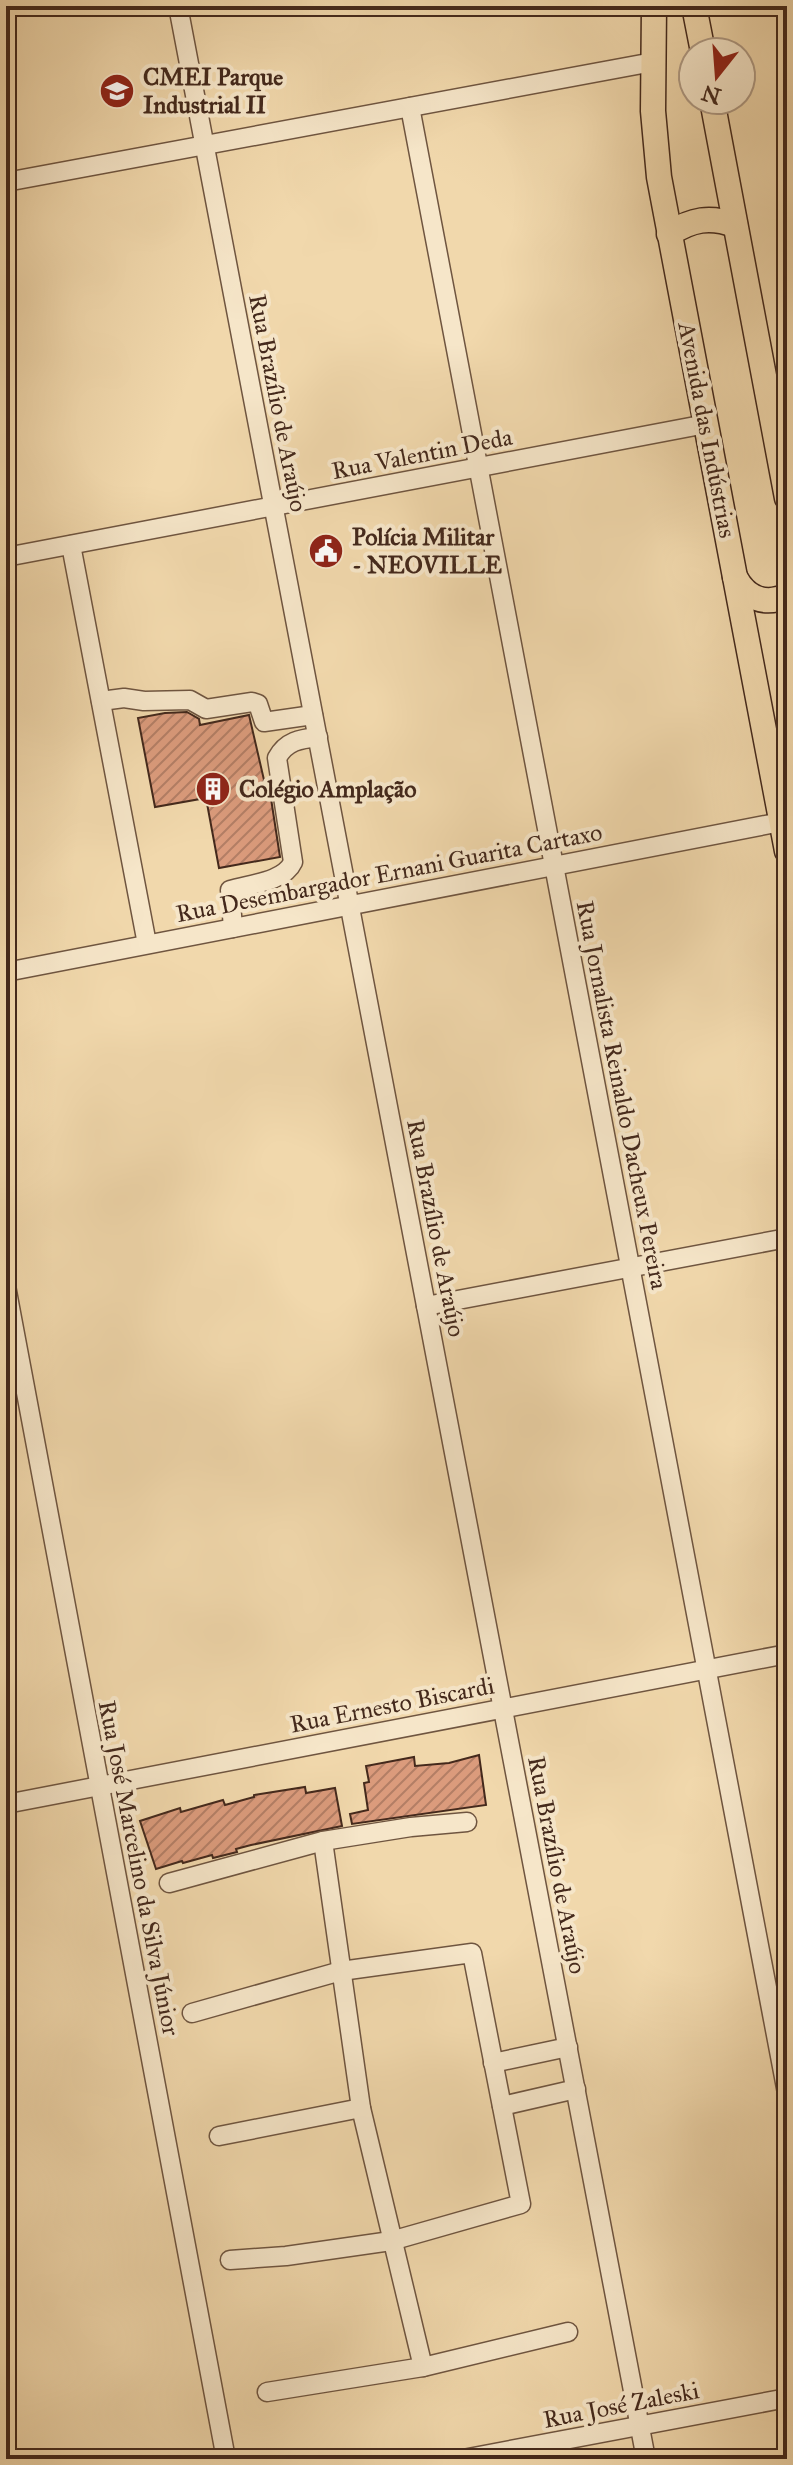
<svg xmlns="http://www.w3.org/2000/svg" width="793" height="2465" viewBox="0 0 793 2465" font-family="'IM FELL Great Primer',serif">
	<defs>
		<pattern id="building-hatch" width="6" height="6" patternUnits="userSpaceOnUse" patternTransform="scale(2)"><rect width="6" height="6" fill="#db9b7c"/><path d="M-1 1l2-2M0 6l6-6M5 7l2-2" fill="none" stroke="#b37e65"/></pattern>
	</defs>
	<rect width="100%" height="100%" fill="#f1d8ac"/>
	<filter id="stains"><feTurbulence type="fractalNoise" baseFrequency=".0025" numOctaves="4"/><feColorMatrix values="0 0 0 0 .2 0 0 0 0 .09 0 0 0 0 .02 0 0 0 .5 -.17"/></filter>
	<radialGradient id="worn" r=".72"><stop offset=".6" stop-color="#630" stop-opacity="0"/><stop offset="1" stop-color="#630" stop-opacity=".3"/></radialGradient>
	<g fill="url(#building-hatch)" stroke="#44291c" stroke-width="2">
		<polygon points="187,712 199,719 200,725 249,715 264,780 268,779 280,857 219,868 206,798 155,807 138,718 165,713"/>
		<polygon points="479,1755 486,1805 352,1824 350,1814 368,1810 364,1783 369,1782 366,1766 414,1757 415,1766 449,1763"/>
		<polygon points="305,1787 306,1793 335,1788 342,1826 251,1845 236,1849 237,1852 213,1858 212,1855 183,1863 182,1861 156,1869 140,1821 180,1808 181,1812 223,1800 225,1805 254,1797 254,1795"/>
	</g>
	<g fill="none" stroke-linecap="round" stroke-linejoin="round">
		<g stroke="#6f5540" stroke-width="21">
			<g id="minor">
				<polyline points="178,6 646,2459"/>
				<polyline points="410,107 787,2093"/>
				<polyline points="6,182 653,62"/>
				<polyline points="71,545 147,944"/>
				<polyline points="6,557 706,424"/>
				<polyline points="101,701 124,698 144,701 190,700 206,709 252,702 258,704 264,722 313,715"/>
				<path d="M233,928L230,890C250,884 284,882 293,862L277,758C286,741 300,739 318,737"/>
				<polyline points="6,972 781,822"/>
				<polyline points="6,1286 226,2459"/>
				<polyline points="426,1306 787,1238"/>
				<polyline points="6,1804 787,1654"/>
				<polyline points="323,1841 361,2108 423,2367"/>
				<polyline points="169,1883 323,1841 411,1827 467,1822"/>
				<polyline points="192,2013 341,1971 472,1953 521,2204 391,2241 286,2256 230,2260"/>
				<polyline points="493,2063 568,2047"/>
				<polyline points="502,2106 576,2089"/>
				<polyline points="219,2136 361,2108"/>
				<polyline points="267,2392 423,2367 568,2332"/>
				<polyline points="463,2459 787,2398"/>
			</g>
		</g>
		<g stroke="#44291c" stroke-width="27">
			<g id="major">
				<polyline points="654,6 653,111 659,177 787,851"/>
				<polyline points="694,6 703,52"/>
				<polyline points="712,100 787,498"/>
				<path d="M669,234C692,219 710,216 735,225"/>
				<path d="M735,577C746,598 764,606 787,596"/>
			</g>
		</g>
		<use href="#minor" stroke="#f6e6c9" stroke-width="18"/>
		<use href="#major" stroke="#f1d8ac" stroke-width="24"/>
	</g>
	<defs>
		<g id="school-disc" transform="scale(1.8)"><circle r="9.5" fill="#8f2418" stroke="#f6e6c9"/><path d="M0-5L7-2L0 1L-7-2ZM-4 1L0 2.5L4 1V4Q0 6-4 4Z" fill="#fff"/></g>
		<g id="civic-disc" transform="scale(1.8)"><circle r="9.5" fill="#8f2418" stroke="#f6e6c9"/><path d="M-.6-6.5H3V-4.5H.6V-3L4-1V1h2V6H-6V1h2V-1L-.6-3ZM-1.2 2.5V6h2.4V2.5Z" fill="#fff"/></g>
		<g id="building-disc" transform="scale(1.8)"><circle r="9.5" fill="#8f2418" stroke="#f6e6c9"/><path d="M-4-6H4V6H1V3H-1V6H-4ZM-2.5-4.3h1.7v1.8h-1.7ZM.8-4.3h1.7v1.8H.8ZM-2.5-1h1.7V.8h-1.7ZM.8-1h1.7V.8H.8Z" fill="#fff"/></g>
	</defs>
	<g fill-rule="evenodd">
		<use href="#school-disc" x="117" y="91"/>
		<use href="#civic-disc" x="326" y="551"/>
		<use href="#building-disc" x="213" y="789"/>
	</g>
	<g text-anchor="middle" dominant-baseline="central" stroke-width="8" stroke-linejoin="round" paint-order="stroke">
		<g font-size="24" font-weight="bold" fill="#44291c" stroke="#f6e6c9" text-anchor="start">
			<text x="143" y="77">CMEI Parque<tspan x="143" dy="28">Industrial II</tspan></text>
			<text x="352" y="537">Polícia Militar<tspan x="352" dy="28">- NEOVILLE</tspan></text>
			<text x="239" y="789">Colégio Amplação</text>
		</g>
		<g font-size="24" fill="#44291c" stroke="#f6e6c9">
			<text transform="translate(278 403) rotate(79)">Rua Brazílio de Araújo</text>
			<text transform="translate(707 430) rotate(79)">Avenida das Indústrias</text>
			<text transform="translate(422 454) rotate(-11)">Rua Valentin Deda</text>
			<text transform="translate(389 873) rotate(-11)">Rua Desembargador Ernani Guarita Cartaxo</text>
			<text transform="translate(622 1095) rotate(79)">Rua Jornalista Reinaldo Dacheux Pereira</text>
			<text transform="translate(436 1228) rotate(79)">Rua Brazílio de Araújo</text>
			<text transform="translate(392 1705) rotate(-11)">Rua Ernesto Biscardi</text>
			<text transform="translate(557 1865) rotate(79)">Rua Brazílio de Araújo</text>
			<text transform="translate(139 1868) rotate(79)">Rua José Marcelino da Silva Júnior</text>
			<text transform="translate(621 2405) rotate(-11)">Rua José Zaleski</text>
		</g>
	</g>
	<rect width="793" height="2465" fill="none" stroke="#f1d8ac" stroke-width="32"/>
	<rect x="8" y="8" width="777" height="2449" fill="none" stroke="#44291c" stroke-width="4"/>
	<rect x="16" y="16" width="761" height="2433" fill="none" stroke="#44291c" stroke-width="2"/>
	<g transform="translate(717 76) rotate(197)"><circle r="38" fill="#f6e6c9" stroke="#af9a84" stroke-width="2"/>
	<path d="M0-6L14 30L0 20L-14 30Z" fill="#8f2418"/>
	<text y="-12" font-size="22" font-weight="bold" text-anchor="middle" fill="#44291c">N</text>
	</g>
	<rect width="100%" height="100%" filter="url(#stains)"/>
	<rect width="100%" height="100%" fill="url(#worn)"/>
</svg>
